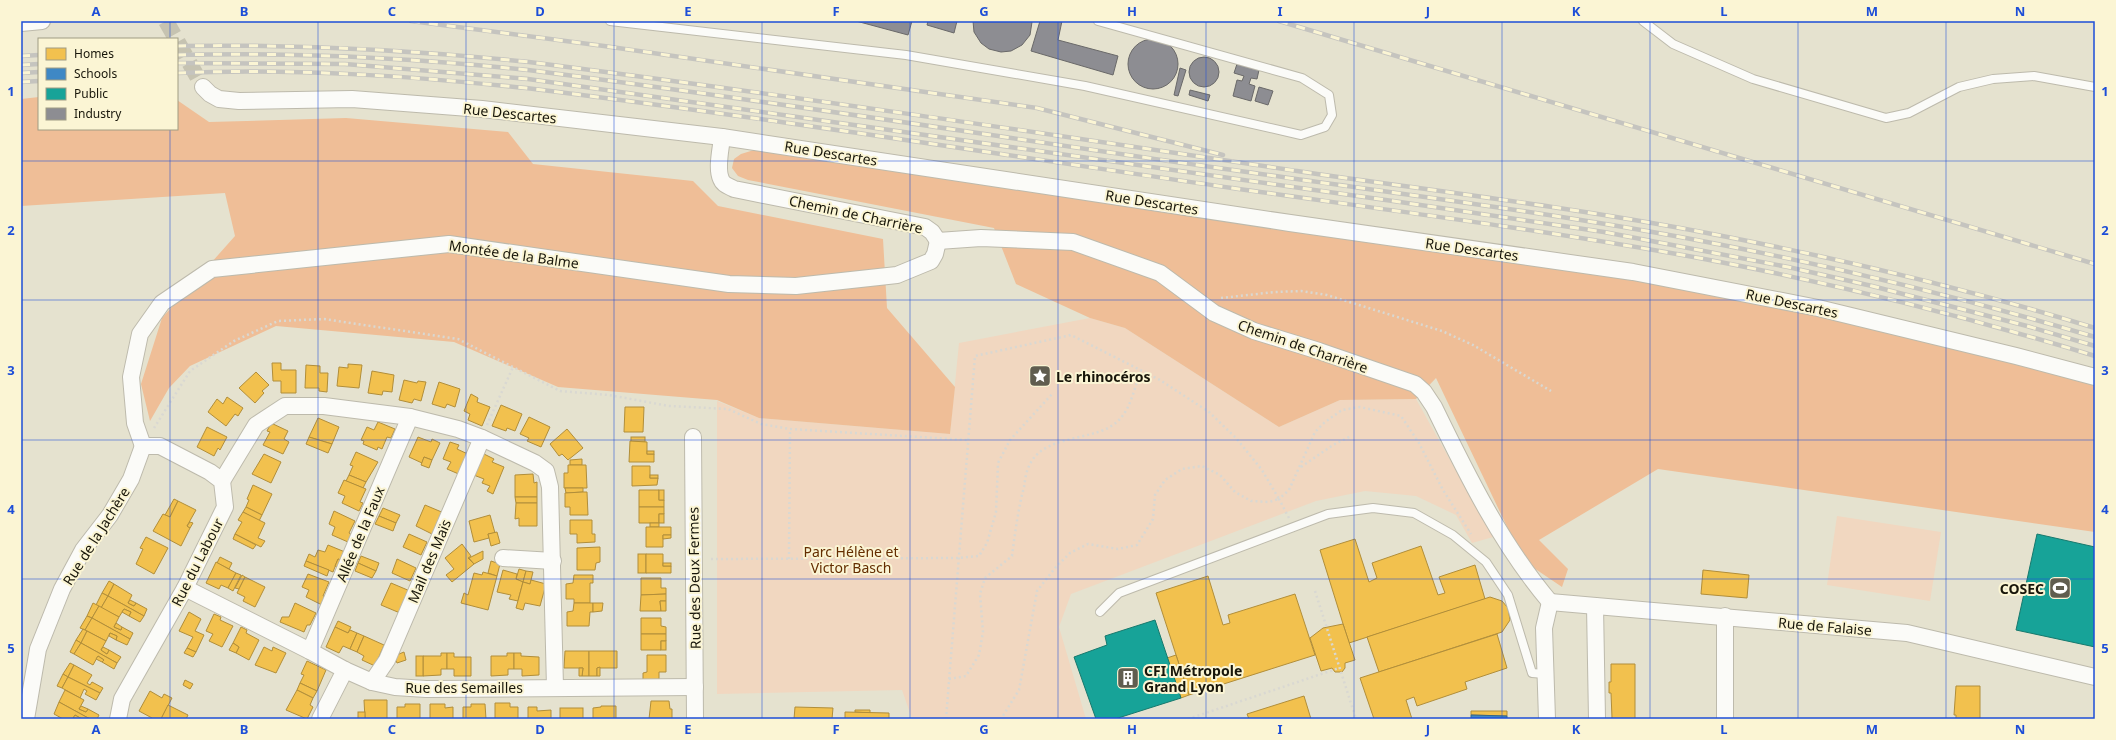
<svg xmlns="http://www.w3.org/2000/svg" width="2116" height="740" viewBox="0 0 2116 740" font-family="'Noto Sans',sans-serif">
	<rect width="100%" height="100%" fill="#e5e2cf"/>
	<g fill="#f1d7c0">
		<polygon points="1090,318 1125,328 1279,427 1340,400 1416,399 1493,537 1472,543 1456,515 1416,496 1365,491 1316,501 1071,594 1059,627 1086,719 912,719 902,690 717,694 717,401 759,418 950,434 959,343"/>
		<polygon points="1837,516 1941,532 1930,601 1827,585"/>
	</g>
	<g fill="#efbe97">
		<polygon points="39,97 39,129 177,129 177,100 209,122 346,118 508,132 533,164 693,181 718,206 883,239 887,308 955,387 950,434 759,418 717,400 558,387 454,342 276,326 190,366 169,388 150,421 141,384 162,318 235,236 225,193 21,206 21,99"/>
		<polygon points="754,150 1586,270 1826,316 2044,370 2095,386 2095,532 1658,469 1539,540 1568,569 1562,587 1528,564 1510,533 1436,378 1416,399 1340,400 1279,427 1125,328 1090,318 1016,284 994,228 748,180 738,176 732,168 734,159 741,154"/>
	</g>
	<g fill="#f2c14e" stroke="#b18e3a">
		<polygon points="272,363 281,363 281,370 296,370 296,393 281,393 281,381 273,381"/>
		<polygon points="348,364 362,365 359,388 337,386 339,367 348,368"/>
		<polygon points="306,365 320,366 320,373 328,373 327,392 319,391 319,388 305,388"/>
		<polygon points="372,371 394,375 392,392 383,391 382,395 368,393"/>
		<polygon points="256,372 269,385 262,391 264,393 255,403 239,388"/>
		<polygon points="404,380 417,383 418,381 426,382 421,401 414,399 412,403 399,400"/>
		<polygon points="439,382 460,389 455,407 447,404 445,408 432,404"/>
		<polygon points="471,394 478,398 477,402 490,407 482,426 468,420 470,414 464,411"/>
		<polygon points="227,397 243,408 238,416 235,414 226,426 208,412 217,399 223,404"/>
		<polygon points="501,405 522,414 515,431 507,428 506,431 492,426"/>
		<polygon points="625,407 644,407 643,432 624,432"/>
		<polygon points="529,417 550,427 541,447 527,441 529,438 520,434"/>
		<polygon points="318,418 339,427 332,444 309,437"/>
		<polygon points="378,422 395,429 391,438 387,437 382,449 378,447 377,450 363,444 364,441 361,440 367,427 374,430"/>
		<polygon points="271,423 288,431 284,439 289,442 283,454 263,445 270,432 267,431"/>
		<polygon points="207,427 227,437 220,450 218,448 214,456 197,447"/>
		<polygon points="567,429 583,448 568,460 562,454 559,456 550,444"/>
		<polygon points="309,437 332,444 328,453 306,444"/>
		<polygon points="418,437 431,442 432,439 440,443 432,460 424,457 422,463 409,457"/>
		<rect x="631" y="437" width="14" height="5"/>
		<polygon points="630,441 647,442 647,454 654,454 654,462 629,462"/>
		<polygon points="450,442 459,445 457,449 470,455 461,475 447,469 451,462 443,459"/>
		<rect x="647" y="451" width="7" height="3"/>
		<polygon points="356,452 378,462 366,482 349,475 353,466 350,465"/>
		<polygon points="480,452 494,459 492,462 504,467 493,494 487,491 490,486 482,483 484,479 471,474"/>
		<polygon points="264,454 281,462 271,483 252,474"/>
		<polygon points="424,457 432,460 429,468 421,465"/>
		<polygon points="582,459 582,465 570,465 570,460"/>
		<polygon points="568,465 586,465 587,488 564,488 564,473 568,473"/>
		<polygon points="632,466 650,466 650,478 658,478 657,485 632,486"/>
		<polygon points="533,474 534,483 537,482 537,497 515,497 515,475"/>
		<polygon points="349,475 366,482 363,488 346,481"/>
		<rect x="650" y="475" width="8" height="3"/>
		<polygon points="344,480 366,489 360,502 363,503 359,511 342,503 345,496 338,493"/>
		<polygon points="253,485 272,494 262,515 246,507 249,500 247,499"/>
		<polygon points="565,488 583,488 583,492 566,493"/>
		<polygon points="639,490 659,490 659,500 664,500 664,507 639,507"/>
		<rect x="659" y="490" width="5" height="10"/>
		<polygon points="583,492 587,492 588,515 570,515 570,507 565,507 565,493"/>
		<polygon points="515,497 537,497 537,503 516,503"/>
		<polygon points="174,499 178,501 170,517 165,515"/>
		<polygon points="178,501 196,510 187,526 190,528 181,546 153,531 163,514 170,517"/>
		<polygon points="516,503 537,503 537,526 519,526 519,518 515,519"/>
		<polygon points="425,505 444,513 434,535 416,526"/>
		<polygon points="246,507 262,515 259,521 243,512"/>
		<polygon points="639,507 664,507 664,514 659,514 659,523 639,523"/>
		<polygon points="383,508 400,515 396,523 379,516"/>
		<polygon points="334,511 355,521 349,533 352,535 348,542 332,535 335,527 329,524"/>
		<polygon points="243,512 265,523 258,538 265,541 261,547 235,534 242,522 238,520"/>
		<rect x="659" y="514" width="5" height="9"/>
		<polygon points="490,515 495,533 488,534 489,538 474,542 469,521"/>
		<polygon points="379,516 396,523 393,531 375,524"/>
		<polygon points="570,520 592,520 592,534 595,534 595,542 577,543 577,534 570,534"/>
		<polygon points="190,522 193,523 190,528 187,526"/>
		<rect x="650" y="523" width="9" height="4"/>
		<polygon points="646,527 671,527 671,535 663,535 663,547 646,547"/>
		<polygon points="497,532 500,543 491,546 488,534"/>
		<polygon points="235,534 256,545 253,549 233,539"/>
		<polygon points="409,534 427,542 421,555 403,547"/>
		<polygon points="663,535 671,535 671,538 663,539"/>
		<polygon points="146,537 168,548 154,574 136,564 143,549 140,548"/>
		<polygon points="1355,539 1369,582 1377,578 1372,563 1421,546 1438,595 1445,593 1439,577 1475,565 1485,599 1349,643 1320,550"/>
		<polygon points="462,544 471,556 468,558 474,564 452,582 446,575 454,569 445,558"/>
		<polygon points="328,545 345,552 341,560 338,559 333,572 306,561 309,554 315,557 318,550 325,552"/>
		<polygon points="600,547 600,562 596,563 595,570 577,570 577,548"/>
		<polygon points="483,551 483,559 474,564 469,558"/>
		<rect x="638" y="554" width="8" height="19"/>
		<polygon points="646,554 663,554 663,566 671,566 671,573 646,573"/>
		<polygon points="361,556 379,563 376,571 358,563"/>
		<polygon points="220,557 232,563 229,569 217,563"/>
		<polygon points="338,559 344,561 341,569 335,566"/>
		<polygon points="397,559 416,568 410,581 392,573"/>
		<polygon points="306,561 329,570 327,576 304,566"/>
		<polygon points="491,561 500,564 497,576 488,573"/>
		<polygon points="216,562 236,573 228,588 221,585 219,589 206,583"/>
		<polygon points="358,563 376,571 372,578 355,571"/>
		<rect x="663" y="563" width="8" height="3"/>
		<polygon points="519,569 526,571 523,582 516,579"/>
		<polygon points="503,570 517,574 516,579 523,582 518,601 509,599 511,595 497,592"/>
		<polygon points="1703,570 1749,575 1747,598 1701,594"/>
		<polygon points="526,571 533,572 530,584 523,582"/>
		<polygon points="483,572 497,576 488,610 461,603 464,593 468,595 474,573 482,575"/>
		<polygon points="236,573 241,575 233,591 228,588"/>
		<polygon points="308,574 329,582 323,596 325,597 322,605 306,597 309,590 302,587"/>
		<polygon points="242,575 245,577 239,589 235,588"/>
		<polygon points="574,575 593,575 593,583 590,583 590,603 574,603 574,599 566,599 566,584 573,583"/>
		<polygon points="1208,576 1223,625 1230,623 1228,615 1295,594 1315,655 1189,695 1156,593"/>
		<polygon points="245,577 265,587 255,607 243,601 245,597 237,593"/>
		<polygon points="641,578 661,578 661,588 666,588 666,594 641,595"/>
		<polygon points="531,580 546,584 540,606 525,603 523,610 516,608 523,582 530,584"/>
		<polygon points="109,581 114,584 108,596 102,593"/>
		<polygon points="391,583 410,591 400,613 381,605"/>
		<polygon points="114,584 132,595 128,603 134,606 136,603 147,609 144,616 108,596"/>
		<polygon points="102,593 108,596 101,608 96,605"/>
		<polygon points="666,594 666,601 660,601 661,611 640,611 641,595"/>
		<polygon points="108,596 144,616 140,622 129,616 131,612 124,609 119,617 101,608"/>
		<polygon points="1490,597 1502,601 1508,608 1510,620 1502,632 1379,672 1367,637"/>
		<polygon points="130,600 136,603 134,606 128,603"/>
		<polygon points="660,601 666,601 666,611 661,611"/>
		<polygon points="93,603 99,606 92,618 87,616"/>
		<polygon points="295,603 316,613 310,625 307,625 304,632 280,622 282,617 289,617"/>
		<polygon points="574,603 593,603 593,612 590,612 589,626 567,626 567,612 573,611"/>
		<polygon points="593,603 603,603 602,611 593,612"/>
		<polygon points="99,606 119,617 114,627 121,630 122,627 133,633 130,639 92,618"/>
		<polygon points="124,609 131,612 129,616 122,612"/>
		<polygon points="189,612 201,619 195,631 204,635 196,652 187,648 193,637 179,631"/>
		<polygon points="214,614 221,617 220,620 233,626 222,647 209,641 213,634 206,631"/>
		<polygon points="87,616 92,618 85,630 80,628"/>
		<polygon points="92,618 130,639 127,645 116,640 117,636 110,633 106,641 85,630"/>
		<polygon points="641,618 661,618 661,626 666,627 666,634 641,634"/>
		<polygon points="338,621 351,627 348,633 335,627"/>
		<polygon points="116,623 122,627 121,630 114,627"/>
		<polygon points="1343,624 1355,660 1345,663 1345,668 1342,672 1335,672 1332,668 1321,671 1310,638 1323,628"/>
		<polygon points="241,627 247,630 246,633 259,640 249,660 236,653 239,647 233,643"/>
		<polygon points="335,627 348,633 350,630 357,633 350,649 343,646 339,653 326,647"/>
		<polygon points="83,629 87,631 81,643 76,640"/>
		<polygon points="87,631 106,641 101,650 107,654 109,650 121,657 117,663 81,643"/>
		<polygon points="110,633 117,636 116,640 109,636"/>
		<polygon points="357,633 364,636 357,652 350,649"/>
		<polygon points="641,634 666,634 666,641 661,641 661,650 641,650"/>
		<polygon points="1497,634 1507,668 1465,682 1467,689 1417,706 1414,697 1406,700 1412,719 1374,719 1360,678"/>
		<polygon points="364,636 384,645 375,666 362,660 364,656 357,652"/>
		<polygon points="76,640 81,643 74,654 70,652"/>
		<rect x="661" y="641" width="5" height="9"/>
		<polygon points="81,643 117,663 114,669 102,662 104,660 98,656 93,665 74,654"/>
		<polygon points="233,643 239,647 236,653 229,650"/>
		<polygon points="103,647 109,650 107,654 101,650"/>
		<polygon points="264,647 272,651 273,647 286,653 276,673 255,665"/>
		<polygon points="187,648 196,652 193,657 184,653"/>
		<polygon points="565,651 589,651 589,676 582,676 583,668 564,668"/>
		<polygon points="589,651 617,651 617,668 597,668 597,676 589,676"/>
		<polygon points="404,652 406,660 397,663 394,656"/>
		<polygon points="441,653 447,653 447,669 441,669 441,675 423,676 423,656 441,656"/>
		<polygon points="447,653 454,653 454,657 471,657 471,676 454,676 454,669 447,669"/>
		<polygon points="507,653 514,653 514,669 508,669 508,675 491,676 491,656 507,656"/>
		<polygon points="514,653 521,653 521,656 539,657 539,675 522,676 522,669 514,669"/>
		<polygon points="647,655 666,655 666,672 659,672 659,680 643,680 643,673 647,672"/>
		<polygon points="1176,655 1189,695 1181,698 1167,658"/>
		<polygon points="98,656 104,660 102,662 96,659"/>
		<rect x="416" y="656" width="7" height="20"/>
		<polygon points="307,661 326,670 317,691 300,683 304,675 301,674"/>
		<polygon points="70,663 74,665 68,677 63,674"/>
		<polygon points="1611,664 1635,664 1635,719 1609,719 1612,718 1611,693 1609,693 1609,682 1611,682"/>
		<polygon points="74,665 92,675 87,683 90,685 92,682 103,688 100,693 68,677"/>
		<polygon points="600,667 600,676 597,676 597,668"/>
		<polygon points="579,668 583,668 582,676 579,676"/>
		<polygon points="63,674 68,677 62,688 57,686"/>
		<polygon points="68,677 100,693 96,700 85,694 87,691 84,689 80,698 62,688"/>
		<polygon points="185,680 193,684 190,689 183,685"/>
		<polygon points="300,683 317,691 313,698 297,690"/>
		<polygon points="1956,686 1980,686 1980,719 1956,719 1956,715 1954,715"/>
		<polygon points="65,690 84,700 79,709 86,712 88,709 99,715 97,719 90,719 59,702"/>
		<polygon points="297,690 313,698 310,705 313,707 307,719 286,710"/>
		<polygon points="150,691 162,698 164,694 172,698 161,719 151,719 152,718 139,711"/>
		<polygon points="1304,696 1311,719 1249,719 1247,714"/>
		<polygon points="364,700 387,700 387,719 365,719"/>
		<polygon points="651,701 669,701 670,709 672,709 672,719 649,719"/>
		<polygon points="59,702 90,719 82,719 75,715 73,719 63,719 54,714"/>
		<polygon points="495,703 510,703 510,707 518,707 518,719 495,719"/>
		<polygon points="405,704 420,704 420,719 397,719 397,707 405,707"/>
		<polygon points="430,704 445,704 445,708 453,707 453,719 430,719"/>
		<polygon points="471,704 485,704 486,719 463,719 463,707 471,707"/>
		<polygon points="168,705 188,715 186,719 161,719"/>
		<polygon points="81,706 88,709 86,712 79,709"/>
		<polygon points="601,706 616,706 616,719 593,719 593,708 601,707"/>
		<polygon points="528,707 537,707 537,711 551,710 551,719 528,719"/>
		<polygon points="795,707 833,708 832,719 794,719"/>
		<rect x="560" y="708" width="23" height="11"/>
		<polygon points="855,710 870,710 870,713 855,712"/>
		<polygon points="1471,711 1507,711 1507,716 1471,715"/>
		<rect x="358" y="712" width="7" height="7"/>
		<polygon points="845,712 889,713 889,719 845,719"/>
		<polygon points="75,715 82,719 73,718"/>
	</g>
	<polygon fill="#3f88c5" stroke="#33668d" points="1471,715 1507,716 1507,719 1471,719"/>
	<g fill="#17a398" stroke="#17796d">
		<polygon points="2037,534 2095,547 2095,647 2016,630"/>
		<polygon points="1155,620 1181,698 1115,719 1096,719 1074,657 1107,645 1105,636"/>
	</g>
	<g fill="#8d8d92" stroke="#6a6969">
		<polygon points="856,21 912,21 908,35"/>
		<polygon points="928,21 957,21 954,33 927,25"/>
		<polygon points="973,21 1032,21 1032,22 1030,35 1022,45 1011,51 1001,52 989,49 981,43 974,32"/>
		<polygon points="1040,21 1062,21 1058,40 1118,56 1113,75 1031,51"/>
		<circle cx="1153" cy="64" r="25"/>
		<circle cx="1204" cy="72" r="15"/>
		<polygon points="1237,64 1259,70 1257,79 1251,78 1249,84 1255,86 1251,101 1233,96 1237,80 1242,81 1244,76 1234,73"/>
		<polygon points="1180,68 1186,70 1178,96 1174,95"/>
		<polygon points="1259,87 1273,91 1268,105 1255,101"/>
		<polygon points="1190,90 1210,95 1208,101 1189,95"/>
	</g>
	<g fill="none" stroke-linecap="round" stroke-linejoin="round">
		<polyline stroke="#c6c3b1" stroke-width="16" stroke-dasharray="16 8" stroke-linecap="butt" points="166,21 203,87"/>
		<g stroke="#bdbaac" stroke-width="10">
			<g id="lane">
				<polyline points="610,21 906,55 1085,86 1301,135 1325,127 1332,115 1329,95 1302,78 1098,21"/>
				<polyline points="1643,21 1673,44 1753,79 1886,118 1909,113 1959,87 1993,79 2034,76 2095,87"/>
				<polyline points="1100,612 1119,593 1328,514 1373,508 1414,513 1453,535 1486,562 1508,595 1532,673 1545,674"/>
			</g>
		</g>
		<g stroke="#bdbaac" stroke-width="18">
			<g id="street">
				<polyline points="21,23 42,21"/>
				<polyline points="203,87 210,94 219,99 239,101 352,99 482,109 722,137 1290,223 1633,272 1818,308 2016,356 2095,377"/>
				<path d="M722,137C721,149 716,168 721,179C723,185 729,186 734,189L925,227L932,232L938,241"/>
				<path d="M938,241L981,238L1073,242L1160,273L1214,313L1254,331L1319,351L1415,384L1424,392L1434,407C1467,475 1501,544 1550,602"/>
				<polyline points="693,437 695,719"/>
				<polyline points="143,446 135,423 131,377 140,334 162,303 212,269 449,244 729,284 796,286 897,275 931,261 935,254 938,241"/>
				<polyline points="222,481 256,425 285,406 324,406 410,417 458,429 482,438 535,463 546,471 550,487 555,687"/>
				<polyline points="503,558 553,561"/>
				<polyline points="185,588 310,651 345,670 372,682 395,687 426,689 695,687"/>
				<polyline points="1550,602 1907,633 2095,677"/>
				<polyline points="1595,606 1597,719"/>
				<polyline points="1725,616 1725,719"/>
				<polyline points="310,651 410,417"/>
				<polyline points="372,682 387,660 482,438"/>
				<polyline points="26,719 38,649 62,589 83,550 110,515 131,479 143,446"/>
				<polyline points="118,719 122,699 185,588 225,507 222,481 210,472 160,446 143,446"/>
				<polyline points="320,719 345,670"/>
				<polyline points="1547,719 1544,628 1550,602"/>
			</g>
		</g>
		<g stroke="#d9d8d2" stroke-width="2.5" stroke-dasharray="2 3" stroke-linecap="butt">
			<polyline points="1221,298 1275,292 1301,291 1327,295 1442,331 1473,345 1551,391"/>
			<polyline points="487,425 513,367"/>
			<polyline points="154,428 190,371 234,341 278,321 324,319 458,339 560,391 609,395 669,406 728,409 761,424 790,429 968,440"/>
			<polyline points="1301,467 1333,445 1351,436"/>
			<polyline points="1289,518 1279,499 1289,490 1315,432 1325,422 1342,410 1360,407 1401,416 1419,443 1443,490 1471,534"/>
			<polyline points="711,559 959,558 979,556 987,543 996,512 998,463 1010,440 1053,393"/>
			<polyline points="789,559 790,429"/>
			<polyline points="1315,591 1356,719"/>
			<path d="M949,679L966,676L979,655L983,632L980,594L985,578L1012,556C1015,533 1018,510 1024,487C1025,480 1026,472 1029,466C1044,432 1097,443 1119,420C1131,408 1135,386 1141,370"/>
			<polyline points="946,719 975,356 1071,335 1160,380 1209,412 1236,438 1262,470 1279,499 1269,502 1251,501 1235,492 1220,475 1202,466 1182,469 1165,480 1155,495 1153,519 1137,545 1118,549 1088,544 1070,553 1055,568 1037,591 1019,690 1001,719"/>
			<polyline points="1188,719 1339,668"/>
		</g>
		<use href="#lane" stroke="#fbfbf8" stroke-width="8"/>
		<use href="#street" stroke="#fbfbf8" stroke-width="16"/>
		<g stroke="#c5c4bf" stroke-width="4.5">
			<g id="rail">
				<polyline points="411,21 604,46 1037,108 1223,155"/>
				<polyline points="1279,21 2095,264"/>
				<path d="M177,46C295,44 412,50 529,62C786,95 1041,133 1297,171C1434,191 1571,207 1707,233C1838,258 1968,289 2095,328"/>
				<path d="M177,55C295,52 411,58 528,70C764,100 998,137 1233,170C1391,193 1550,212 1707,242C1838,267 1967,299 2095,337"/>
				<polyline points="21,56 39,55"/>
				<polyline points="177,63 345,64 528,79 1400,202 1604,232 1788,267 1872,286 2027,326 2095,346"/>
				<polyline points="21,65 39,64"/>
				<polyline points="21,73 39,72"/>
				<path d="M177,73C294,68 410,76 526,88C762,117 997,154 1232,188C1388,210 1544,230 1699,258C1833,283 1965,316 2095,356"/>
				<polyline points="21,82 39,81"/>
			</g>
		</g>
		<use href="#rail" stroke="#fbf5d4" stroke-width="3" stroke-dasharray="9" stroke-linecap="butt"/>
	</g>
	<path fill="none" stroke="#1d4ed8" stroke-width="1" stroke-opacity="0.55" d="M170,21V39M318,21V719M466,21V719M614,21V719M762,21V719M910,21V719M1058,21V719M1206,21V719M1354,21V719M1502,21V719M1650,21V719M1798,21V719M1946,21V719M170,129V719M21,161H2095M21,300H2095M21,440H2095M21,579H2095"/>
	<defs>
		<g id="sight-square" transform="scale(1.15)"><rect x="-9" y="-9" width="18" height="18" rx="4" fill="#605d4f" stroke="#fbf5d4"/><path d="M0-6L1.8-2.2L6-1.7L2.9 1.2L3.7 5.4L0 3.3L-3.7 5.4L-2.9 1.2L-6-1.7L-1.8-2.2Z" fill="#fff"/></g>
		<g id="stadium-square" transform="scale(1.15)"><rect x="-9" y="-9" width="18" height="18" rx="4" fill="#605d4f" stroke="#fbf5d4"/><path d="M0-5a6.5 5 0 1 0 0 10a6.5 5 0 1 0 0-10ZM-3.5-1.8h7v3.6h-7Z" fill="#fff"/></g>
		<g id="building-square" transform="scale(1.15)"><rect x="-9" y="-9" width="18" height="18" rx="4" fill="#605d4f" stroke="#fbf5d4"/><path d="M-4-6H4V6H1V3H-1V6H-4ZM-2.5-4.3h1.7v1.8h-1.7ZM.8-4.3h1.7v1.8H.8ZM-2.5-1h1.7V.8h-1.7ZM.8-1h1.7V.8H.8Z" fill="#fff"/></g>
	</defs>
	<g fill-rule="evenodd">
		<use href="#sight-square" x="1040" y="376"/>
		<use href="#stadium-square" x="2060" y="588"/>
		<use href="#building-square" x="1128" y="678"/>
	</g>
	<g text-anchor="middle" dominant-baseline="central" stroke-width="4" stroke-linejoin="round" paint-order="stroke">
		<g font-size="14" fill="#18160a" stroke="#fbf5d4">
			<text transform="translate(510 113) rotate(6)">Rue Descartes</text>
			<text transform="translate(831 153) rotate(9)">Rue Descartes</text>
			<text transform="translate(1152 202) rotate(9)">Rue Descartes</text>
			<text transform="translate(856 214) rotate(12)">Chemin de Charrière</text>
			<text transform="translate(1472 249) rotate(8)">Rue Descartes</text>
			<text transform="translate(514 254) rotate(8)">Montée de la Balme</text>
			<text transform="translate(1792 303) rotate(12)">Rue Descartes</text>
			<text transform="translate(1303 346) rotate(19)">Chemin de Charrière</text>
			<text transform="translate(360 534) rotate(-67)">Allée de la Faux</text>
			<text transform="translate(96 536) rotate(-58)">Rue de la Jachère</text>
			<text transform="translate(429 561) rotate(-67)">Mail des Maïs</text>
			<text transform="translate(197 562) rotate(-63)">Rue du Labour</text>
			<text transform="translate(694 578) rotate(-91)">Rue des Deux Fermes</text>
			<text transform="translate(1825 626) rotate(5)">Rue de Falaise</text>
			<text x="464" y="687">Rue des Semailles</text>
		</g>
		<g font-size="14" font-weight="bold" fill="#18160a" stroke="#fbf5d4" text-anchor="start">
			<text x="1056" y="376">Le rhinocéros</text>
			<text x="2044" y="588" text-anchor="end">COSEC</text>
			<text x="1144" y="670">CFI Métropole<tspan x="1144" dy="16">Grand Lyon</tspan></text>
		</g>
		<g font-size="14" fill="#642d00" stroke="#fbf5d4">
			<text x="851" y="551">Parc Hélène et<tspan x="851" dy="16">Victor Basch</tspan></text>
		</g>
	</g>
	<rect width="2116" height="740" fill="none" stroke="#fbf5d4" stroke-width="44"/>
	<rect x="38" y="38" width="140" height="92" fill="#fbf5d4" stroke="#a09c83"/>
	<rect x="46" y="48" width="20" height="12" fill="#f2c14e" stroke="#a09c83"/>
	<text x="74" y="58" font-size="12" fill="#18160a">Homes</text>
	<rect x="46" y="68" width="20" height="12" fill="#3f88c5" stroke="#a09c83"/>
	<text x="74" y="78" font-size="12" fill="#18160a">Schools</text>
	<rect x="46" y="88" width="20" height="12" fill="#17a398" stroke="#a09c83"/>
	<text x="74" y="98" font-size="12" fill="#18160a">Public</text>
	<rect x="46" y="108" width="20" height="12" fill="#8d8d92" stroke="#a09c83"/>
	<text x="74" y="118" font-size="12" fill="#18160a">Industry</text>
	<rect x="22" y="22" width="2072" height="696" fill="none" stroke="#1d4ed8" stroke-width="1.5"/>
	<g font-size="13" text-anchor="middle" font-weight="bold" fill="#1d4ed8">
		<text x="96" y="16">A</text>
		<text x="244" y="16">B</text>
		<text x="392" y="16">C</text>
		<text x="540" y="16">D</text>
		<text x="688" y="16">E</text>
		<text x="836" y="16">F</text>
		<text x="984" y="16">G</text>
		<text x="1132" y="16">H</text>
		<text x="1280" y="16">I</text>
		<text x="1428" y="16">J</text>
		<text x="1576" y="16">K</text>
		<text x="1724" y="16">L</text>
		<text x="1872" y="16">M</text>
		<text x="2020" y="16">N</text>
		<text x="11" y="96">1</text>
		<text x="2105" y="96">1</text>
		<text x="11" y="235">2</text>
		<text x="2105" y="235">2</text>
		<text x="11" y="375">3</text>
		<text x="2105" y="375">3</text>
		<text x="11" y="514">4</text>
		<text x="2105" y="514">4</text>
		<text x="11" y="653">5</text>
		<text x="2105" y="653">5</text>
		<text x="96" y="734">A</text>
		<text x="244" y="734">B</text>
		<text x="392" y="734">C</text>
		<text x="540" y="734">D</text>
		<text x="688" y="734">E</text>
		<text x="836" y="734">F</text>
		<text x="984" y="734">G</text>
		<text x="1132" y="734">H</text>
		<text x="1280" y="734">I</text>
		<text x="1428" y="734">J</text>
		<text x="1576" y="734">K</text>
		<text x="1724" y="734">L</text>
		<text x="1872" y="734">M</text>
		<text x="2020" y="734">N</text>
	</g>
</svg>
